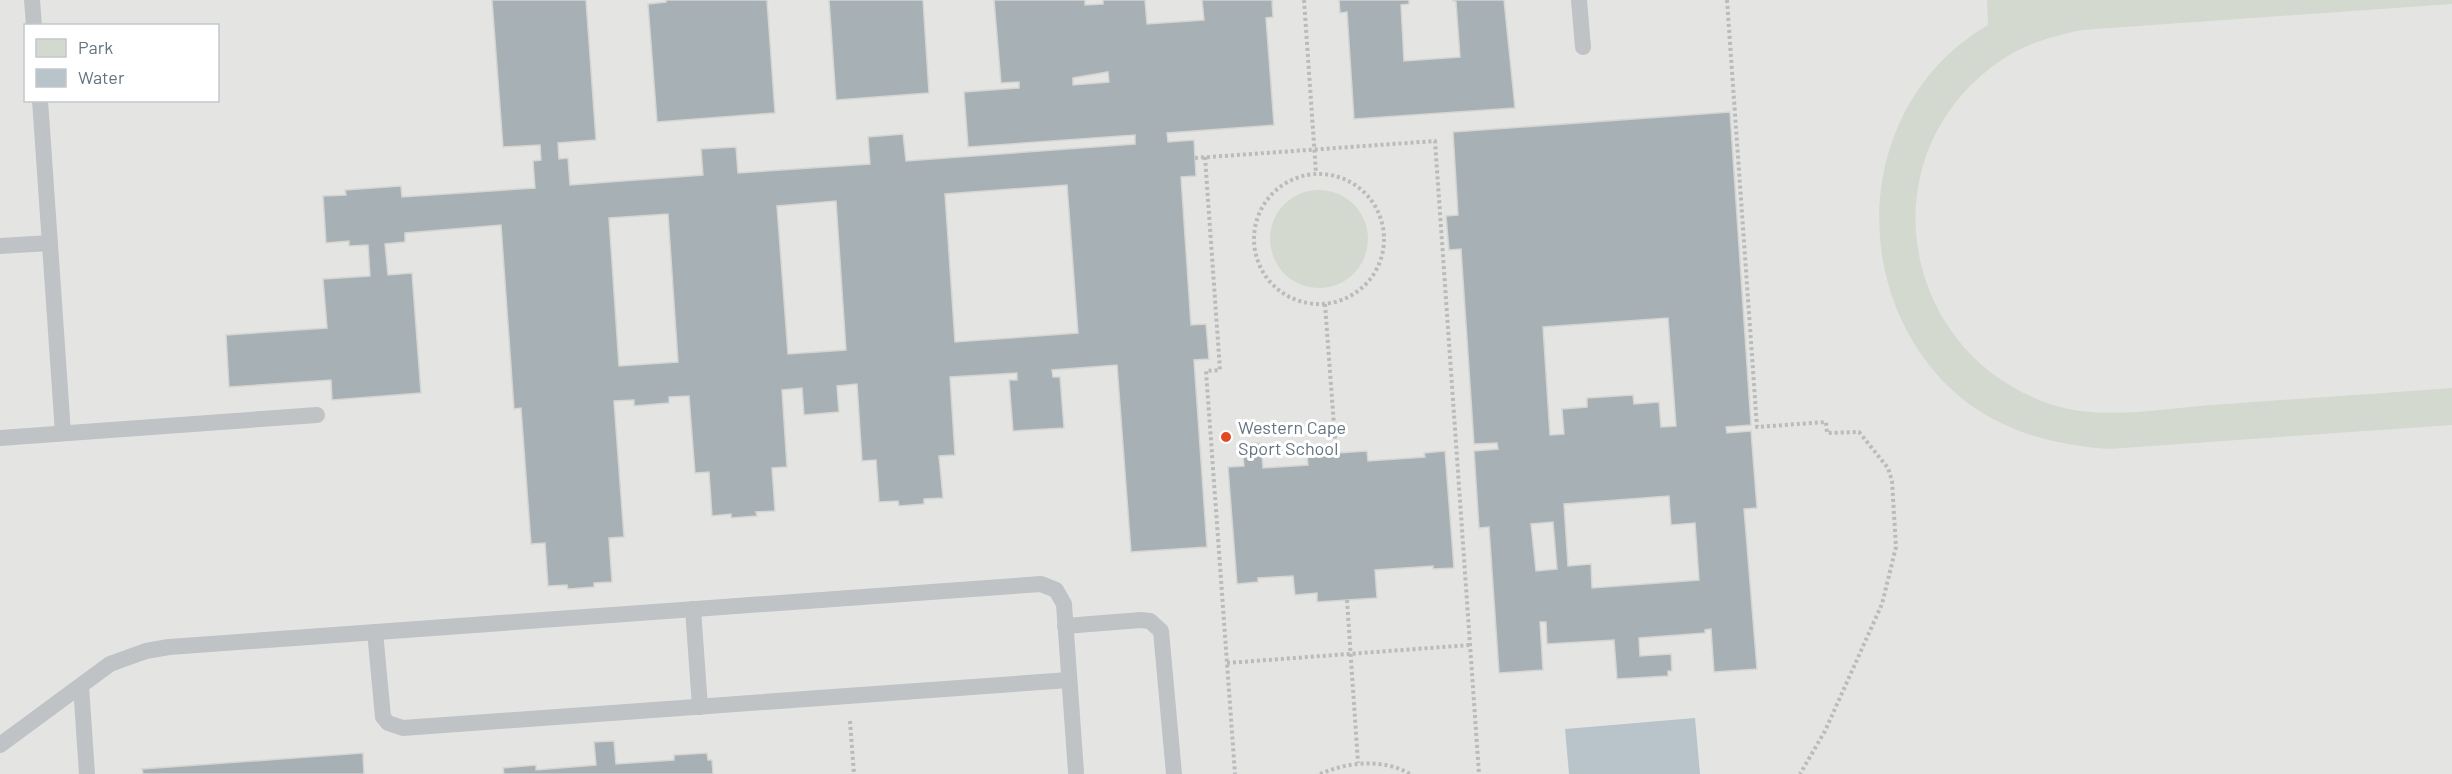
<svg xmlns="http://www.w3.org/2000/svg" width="2452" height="774" viewBox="0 0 2452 774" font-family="Barlow,sans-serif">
	<rect width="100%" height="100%" fill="#f4f4ef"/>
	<path fill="#e4e5e3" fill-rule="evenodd" d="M0,0H2452V774H0ZM26,26H218V100H26Z"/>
	<g fill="#d3d9cf">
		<path d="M1987,0H2452V4L2082,30C2053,36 2024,44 2000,61C1866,153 1898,352 2050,404C2100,421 2160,409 2211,405C2292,399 2372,394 2452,388V425L2109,449C2051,445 1995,430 1951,389C1844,287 1857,101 1988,25Z"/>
		<circle cx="1319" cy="239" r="49"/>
	</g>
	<polygon fill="#b8c4c9" points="1695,718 1700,774 1569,774 1565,729"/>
	<g fill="#a7b0b4" stroke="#d5d5d2" stroke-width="1.5" fill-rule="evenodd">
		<path d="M492,0H586L596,140L558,143L559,159L568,158L570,185L703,175L701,149L736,147L738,173L870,164L868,137L903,134L906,161L1135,144V135L968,147L964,92L1019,88V82L1001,83L994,0H1085V5L1103,4V0H1145L1147,24L1204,20L1202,0H1272L1273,17L1266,18L1274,125L1167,133L1168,142L1194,140L1196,176L1181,177L1191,325L1206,324L1209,359L1194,360L1207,547L1131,552L1117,365L1052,370L1053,377H1060L1064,428L1013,431L1009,380H1017V373L950,377L955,455L939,456L943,498L924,499V504L899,506L898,501L879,502L876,460L862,461L857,384L837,386L839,412L804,415L802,388L782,390L787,467L772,468L775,511L756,512L757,516L731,518V514L712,516L709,472L695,473L689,396L669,397V403L634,406V400L614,401L624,537L609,538L612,582L594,583V587L568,589L567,585L548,586L545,543L531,544L521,408L514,409L501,225L405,233V242L385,244L388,275L412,273L421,393L332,400L331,380L229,387L226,335L327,328L323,279L370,276L368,245L349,246V241L326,243L323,196L346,195L345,190L401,186L402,197L535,188L533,161L541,160L540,145L503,147ZM1108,72L1109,82L1073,85V78ZM1067,185L1078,333L955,342L945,194ZM836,201L846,350L788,354L777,206ZM668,214L678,362L619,366L609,218Z"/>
		<polygon points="666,0 767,0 775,113 657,122 648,4 666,2"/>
		<polygon points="829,0 923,0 929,93 836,100"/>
		<polygon points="1339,0 1409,0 1409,4 1401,5 1404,61 1460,57 1456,2 1452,0 1504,0 1515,108 1354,119 1347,12 1340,13"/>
		<path d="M1730,112L1751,425L1726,427L1727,433L1751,431L1757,508L1744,509L1757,669L1714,672L1711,629L1705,630V633L1639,638L1640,656L1671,654L1672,671H1668V676L1617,679L1614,640L1547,644L1546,622H1540L1543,670L1499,673L1489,527L1479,528L1474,451L1498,449L1497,443L1474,444L1461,249L1449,250L1446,216L1458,215L1453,132ZM1668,318L1676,426L1661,427L1659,402L1634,404L1633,395L1587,398V407L1562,409L1564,434L1550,435L1543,327ZM1669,496L1671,525L1695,523L1699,580L1592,588L1591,564L1568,566L1564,504ZM1553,522L1557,569L1536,571L1531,524Z"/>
		<polygon points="1261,443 1263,468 1308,465 1307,455 1367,451 1368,461 1425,457 1424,453 1445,451 1454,568 1433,569 1433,566 1375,570 1377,598 1317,602 1317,593 1295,595 1293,576 1258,578 1258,582 1237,584 1228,467 1244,466 1242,444"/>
		<polygon points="614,741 616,764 674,760 674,755 707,753 708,760 712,760 713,774 504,774 503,768 536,765 536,770 596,765 594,742"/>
		<polygon points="363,753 364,774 143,774 142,769"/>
	</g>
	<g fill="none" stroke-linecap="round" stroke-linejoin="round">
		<g stroke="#b9bbbd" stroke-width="4" stroke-dasharray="3 3" stroke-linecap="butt">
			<polyline points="1304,0 1316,173"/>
			<polyline points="1727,0 1757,427 1826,422 1827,433 1859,432 1888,468 1892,481 1896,547 1882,604 1825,731 1800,774"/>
			<polyline points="1205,157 1220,370 1206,371 1235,774"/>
			<polyline points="1195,158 1435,141 1479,774"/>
			<circle cx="1319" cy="239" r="65"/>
			<polyline points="1325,304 1336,453"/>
			<polyline points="1347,600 1358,763"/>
			<polyline points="1227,663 1470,645"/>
			<polyline points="850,721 854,774"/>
			<path d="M1320,774C1348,762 1383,758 1410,774"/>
		</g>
		<g stroke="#bfc3c6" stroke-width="16">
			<polyline points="32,0 34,26"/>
			<polyline points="1579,0 1583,47"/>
			<polyline points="40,100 63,433"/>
			<polyline points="0,246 50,243"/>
			<polyline points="0,438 317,415"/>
			<polyline points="693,609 700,707"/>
			<polyline points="1065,626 1141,620 1150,621 1161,631 1174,774"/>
			<polyline points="375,632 383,717 388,723 403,728 1069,680"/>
			<polyline points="81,686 87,774"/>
			<polyline points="0,745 110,664 146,651 169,647 1041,584 1056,590 1064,604 1076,772"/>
		</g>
	</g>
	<circle fill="#e24b21" stroke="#fff" stroke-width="2" cx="1226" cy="437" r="6"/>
	<g text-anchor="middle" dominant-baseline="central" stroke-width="6" stroke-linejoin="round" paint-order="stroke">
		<g font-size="18" fill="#637481" stroke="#fff" text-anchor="start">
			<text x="1238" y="427">Western Cape<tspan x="1238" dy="21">Sport School</tspan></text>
		</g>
	</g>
	<rect x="24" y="24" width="195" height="78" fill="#ffffff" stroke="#c1c7cd" stroke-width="1.5"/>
	<rect x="36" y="39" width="30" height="18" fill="#d3d9cf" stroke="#c1c7cd" stroke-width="1.5"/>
	<text x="78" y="54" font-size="18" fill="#637481">Park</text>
	<rect x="36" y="69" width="30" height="18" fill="#b8c4c9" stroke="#c1c7cd" stroke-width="1.5"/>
	<text x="78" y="84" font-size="18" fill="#637481">Water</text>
</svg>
